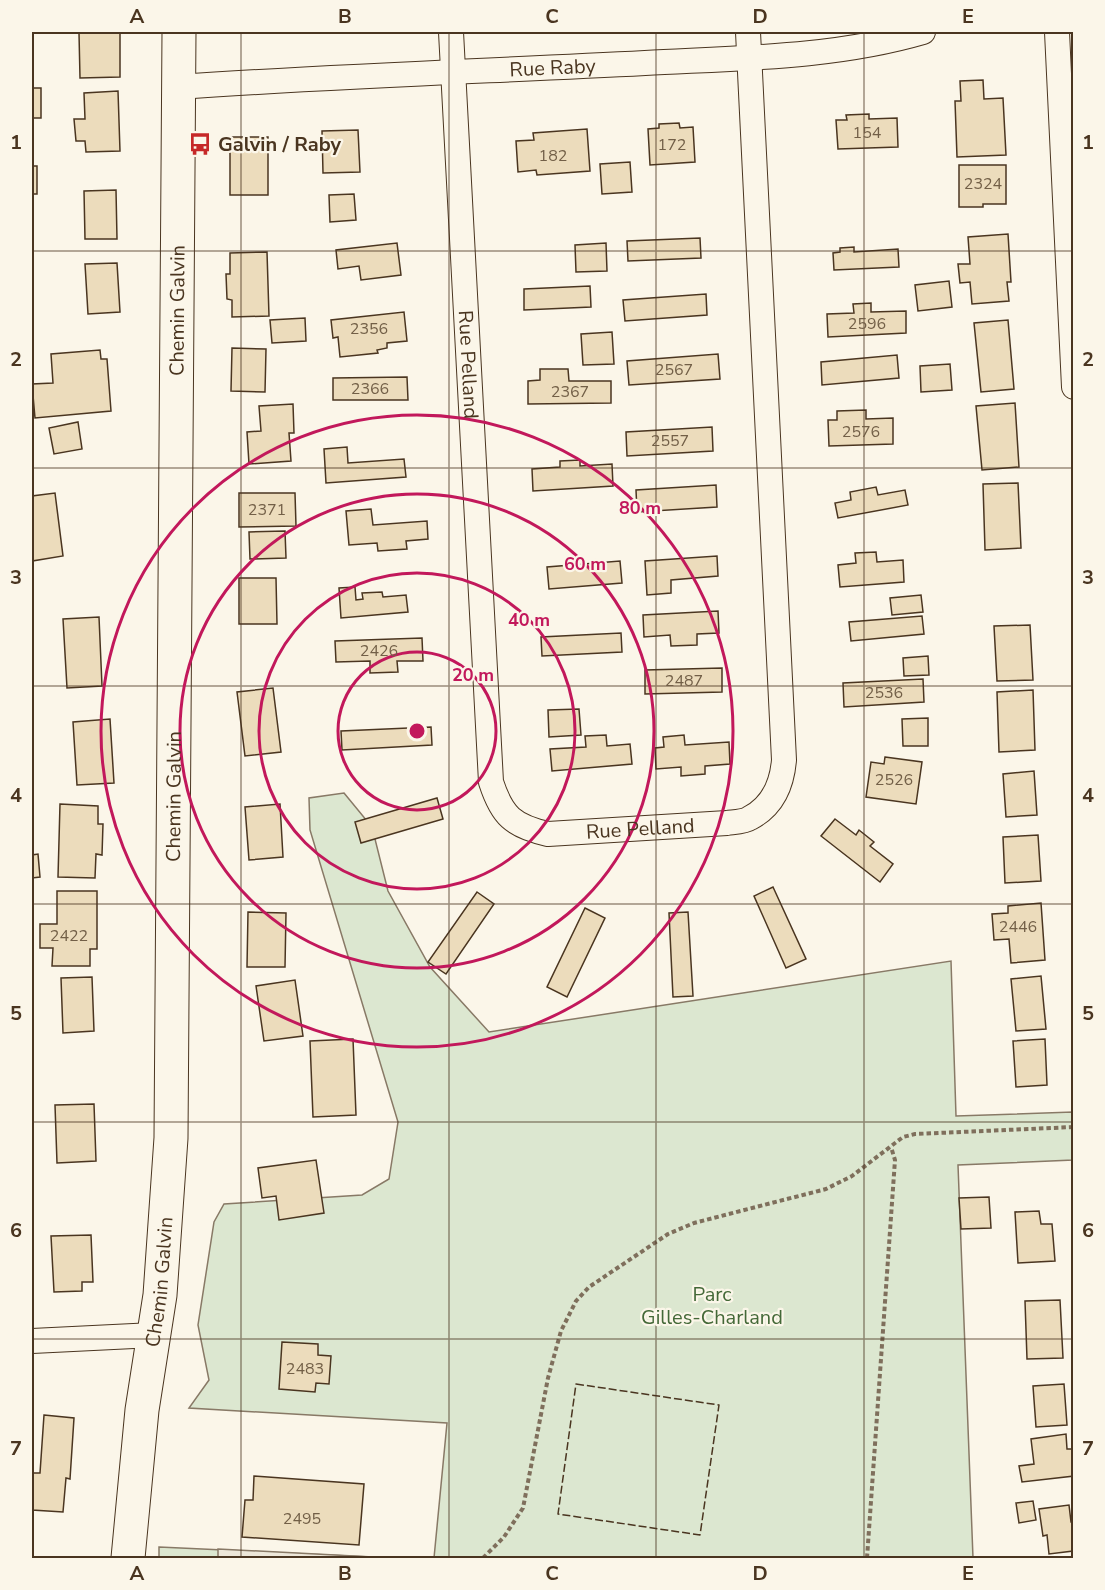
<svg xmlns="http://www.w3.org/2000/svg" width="1105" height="1590" viewBox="0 0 1105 1590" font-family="'Nunito Sans',sans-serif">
	<rect width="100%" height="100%" fill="#fbf6e9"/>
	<g fill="#dce7d0" stroke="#887966" stroke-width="1.5">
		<polygon points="344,793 372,827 388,891 430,967 489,1032 951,961 956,1116 1073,1112 1073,1160 958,1165 973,1558 434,1558 447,1423 189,1408 209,1380 198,1325 214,1222 224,1204 362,1195 389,1179 398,1122 310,830 309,798"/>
		<polygon points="159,1547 392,1558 159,1558"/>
	</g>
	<polygon fill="#ede7d9" stroke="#887966" stroke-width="1.5" points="218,1549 392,1558 218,1558"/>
	<g fill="#ecdcbc" stroke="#4a3520" stroke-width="1.5">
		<polygon points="88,32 120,32 120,77 80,78 79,33"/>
		<polygon points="983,80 984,99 1003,98 1006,155 957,157 955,101 961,101 960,81"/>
		<rect x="32" y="88" width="9" height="30"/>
		<polygon points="118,91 120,151 86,152 85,141 76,141 74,119 85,119 84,93"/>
		<polygon points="869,114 869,119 897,118 898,147 838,149 836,120 847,120 846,115"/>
		<polygon points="679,123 680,128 693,127 695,162 650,165 648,129 659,128 659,124"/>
		<polygon points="587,129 590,171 537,175 536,170 518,172 516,141 534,140 533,133"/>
		<polygon points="358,130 360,172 323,173 322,131"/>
		<rect x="230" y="137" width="38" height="58"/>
		<polygon points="630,162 632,192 602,194 600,164"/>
		<polygon points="959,165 1006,165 1006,204 983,204 983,207 959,207"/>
		<rect x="32" y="166" width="5" height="28"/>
		<polygon points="116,190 117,239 85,239 84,191"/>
		<polygon points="354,194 356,220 330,222 329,195"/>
		<polygon points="1008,234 1011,282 1007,282 1009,301 972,304 970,282 960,283 958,264 970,264 968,237"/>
		<polygon points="700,238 701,258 628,261 627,241"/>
		<polygon points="397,243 401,275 361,280 359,266 338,269 336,250"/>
		<polygon points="606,243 607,271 576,272 575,245"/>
		<polygon points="854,247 854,252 898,249 899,267 834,270 833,253 840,252 840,248"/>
		<polygon points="267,252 269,316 232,317 232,300 227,299 226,274 230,274 230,253"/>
		<polygon points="117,263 120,312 88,314 85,264"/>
		<polygon points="949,281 952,307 918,311 915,285"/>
		<polygon points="590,286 591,307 524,310 524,289"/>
		<polygon points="706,294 707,315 625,321 623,300"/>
		<polygon points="871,303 871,312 906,311 906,333 828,337 827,314 854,313 853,304"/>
		<polygon points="404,312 407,341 387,343 387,348 377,350 378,353 340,357 338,337 333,338 331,320"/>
		<polygon points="305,318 306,341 272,343 270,320"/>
		<polygon points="1008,320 1014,389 981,392 974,323"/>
		<polygon points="612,332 614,364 583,365 581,334"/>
		<polygon points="232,348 266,349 265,392 231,391"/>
		<polygon points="100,350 101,359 107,359 111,411 35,418 32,384 53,383 51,354"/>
		<polygon points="718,354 720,379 629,385 627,361"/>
		<polygon points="897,355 899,378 822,385 821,362"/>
		<polygon points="950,364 952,390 921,392 920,366"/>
		<polygon points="540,369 568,369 569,381 611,381 611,403 528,404 528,381 540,380"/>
		<polygon points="407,377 408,400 333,400 333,378"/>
		<polygon points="1015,403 1019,467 982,470 976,406"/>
		<polygon points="293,404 294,433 289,433 291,461 249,464 247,432 261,431 259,406"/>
		<polygon points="866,410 866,419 893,418 893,444 829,446 828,420 837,420 837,411"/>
		<polygon points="78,422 82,449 54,454 49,428"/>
		<polygon points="712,427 713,451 627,456 626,432"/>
		<polygon points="347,447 348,463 404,459 406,477 326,483 324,449"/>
		<polygon points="580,460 580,466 612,464 613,486 533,491 532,469 560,467 560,461"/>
		<polygon points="1018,483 1021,548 985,550 983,484"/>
		<polygon points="716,485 717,507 637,512 636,490"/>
		<polygon points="876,487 878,495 905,490 908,505 838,518 835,503 851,500 850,492"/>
		<polygon points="55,493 63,556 32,561 32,496"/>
		<polygon points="239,493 295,493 296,526 239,527"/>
		<polygon points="371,509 373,525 427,521 428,539 406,541 407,549 378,551 377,543 349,545 346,511"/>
		<polygon points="285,531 286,558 250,559 249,532"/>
		<polygon points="876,552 877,562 903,560 904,582 840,587 838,565 856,563 855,553"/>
		<polygon points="717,556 718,576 671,580 671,593 647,595 645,561"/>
		<polygon points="620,561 622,583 549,589 547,567"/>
		<polygon points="239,578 276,578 277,624 239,624"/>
		<polygon points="355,587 356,600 363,599 362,593 382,592 383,597 406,595 408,612 341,618 339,588"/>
		<polygon points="921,595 923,612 892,615 890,598"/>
		<polygon points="718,611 719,633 697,634 697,645 671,646 670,635 644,637 643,615"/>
		<polygon points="922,616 924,634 851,641 849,622"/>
		<polygon points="99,617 102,686 67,688 63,619"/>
		<polygon points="1030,625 1033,680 997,681 994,626"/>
		<polygon points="621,633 622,652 542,656 541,637"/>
		<polygon points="422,638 423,661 397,661 398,672 370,673 370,661 336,662 335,641"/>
		<polygon points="928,656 929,675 904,676 903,658"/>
		<polygon points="722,668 722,692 645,694 645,670"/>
		<polygon points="923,679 924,702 844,707 843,683"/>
		<polygon points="273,688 281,752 245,756 237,692"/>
		<polygon points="1033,690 1035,750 999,752 997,692"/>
		<polygon points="579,709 581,735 549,737 548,710"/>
		<polygon points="928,718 928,746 903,746 902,719"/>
		<polygon points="110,719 114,783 77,785 73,722"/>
		<polygon points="431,727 432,745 342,750 341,731"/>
		<polygon points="606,735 607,746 630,744 632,764 552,771 550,749 586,747 585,736"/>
		<polygon points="684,735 685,745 729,742 730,764 705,766 705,774 681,776 681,767 656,769 655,748 664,747 663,737"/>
		<polygon points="885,757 922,762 916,804 866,797 871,762 884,764"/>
		<polygon points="1034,771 1037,815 1006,817 1003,774"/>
		<polygon points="437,798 443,819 361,843 355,822"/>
		<polygon points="60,804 98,806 98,824 103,824 102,855 96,854 95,878 58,877"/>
		<polygon points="280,804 283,857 249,860 245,807"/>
		<polygon points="835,819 856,835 859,830 874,842 870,846 893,864 880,882 821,836"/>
		<polygon points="1038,835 1041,881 1005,883 1003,837"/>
		<polygon points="38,854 40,877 32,878 32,855"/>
		<polygon points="773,887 806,959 786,968 754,896"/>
		<polygon points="57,891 97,891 97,949 90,949 90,966 52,966 53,948 40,948 40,924 57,924"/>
		<polygon points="477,892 494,904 446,974 428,962"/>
		<polygon points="1041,903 1045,960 1011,963 1009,939 994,940 992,914 1008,913 1008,906"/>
		<polygon points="585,908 605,918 567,997 547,987"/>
		<polygon points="248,912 286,913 285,967 247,967"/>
		<polygon points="688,912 693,996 673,997 669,913"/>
		<polygon points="1041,976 1046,1029 1016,1031 1011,979"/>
		<polygon points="92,977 94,1031 63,1033 61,978"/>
		<polygon points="295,980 303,1036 264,1041 256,986"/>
		<polygon points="353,1039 356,1115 313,1117 310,1041"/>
		<polygon points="1045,1039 1047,1085 1016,1087 1013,1041"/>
		<polygon points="94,1104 96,1161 57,1163 55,1105"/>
		<polygon points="316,1160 324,1213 279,1220 276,1196 262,1198 258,1168"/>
		<polygon points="989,1197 991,1228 961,1229 959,1198"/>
		<polygon points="1039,1211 1041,1224 1052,1224 1055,1261 1018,1263 1015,1212"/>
		<polygon points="91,1235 93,1282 82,1282 82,1291 54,1292 51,1236"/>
		<polygon points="1060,1300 1063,1358 1027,1359 1025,1301"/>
		<polygon points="282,1342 318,1344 318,1355 331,1356 329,1384 316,1383 315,1392 279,1389"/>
		<polygon points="1064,1384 1067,1425 1036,1427 1033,1386"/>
		<polygon points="44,1415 74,1418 70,1479 66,1478 63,1512 32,1510 32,1473 40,1473"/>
		<polygon points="1066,1434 1067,1449 1072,1449 1074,1476 1022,1482 1019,1466 1034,1464 1031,1439"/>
		<polygon points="254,1476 364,1484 359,1545 242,1537 245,1500 253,1500"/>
		<polygon points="1033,1501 1036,1520 1019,1523 1016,1503"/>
		<polygon points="1069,1505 1071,1522 1074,1522 1073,1551 1049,1554 1047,1535 1043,1536 1039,1509"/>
	</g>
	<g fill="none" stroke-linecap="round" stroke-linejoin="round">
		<g stroke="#4a3520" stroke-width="26">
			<g id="street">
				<path id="s1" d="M451,32L491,782C502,816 513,826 548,834L727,823C734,822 744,822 750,818C773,806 782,784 784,760L748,32"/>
				<polyline points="1057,32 1074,387"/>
				<path id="s2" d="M179,87C334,76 490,71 645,63C738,58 834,58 923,32"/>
				<polyline points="32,1341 154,1335"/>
			</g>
		</g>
		<g stroke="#4a3520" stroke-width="35">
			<g id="secondary">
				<path id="s3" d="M128,1558L142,1410L160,1295L171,1138L179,32"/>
			</g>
		</g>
		<g stroke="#7f6f5c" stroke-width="4" stroke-dasharray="4.5 3" stroke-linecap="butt">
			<polyline points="483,1558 504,1537 523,1508 548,1378 561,1331 576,1301 589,1287 668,1234 694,1223 826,1189 852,1176 903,1137 915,1134 1074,1127"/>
			<polyline points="867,1558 895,1160 891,1147"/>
		</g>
		<use href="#street" stroke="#fbf6e9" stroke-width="24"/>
		<use href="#secondary" stroke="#fbf6e9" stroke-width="33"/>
		<polygon stroke="#4a3520" stroke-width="1.5" stroke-dasharray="8 3" stroke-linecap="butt" points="576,1384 719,1405 700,1535 558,1514"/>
	</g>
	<path fill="none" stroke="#4a3520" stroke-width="1.5" stroke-opacity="0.55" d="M241,32V1558M449,32V1558M656,32V1558M864,32V1558M32,251H1074M32,468H1074M32,686H1074M32,904H1074M32,1122H1074M32,1339H1074"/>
	<g fill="none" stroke="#c2185b" stroke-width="3">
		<circle cx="417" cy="731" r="79"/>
		<circle cx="417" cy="731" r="158"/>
		<circle cx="417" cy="731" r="237"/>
		<circle cx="417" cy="731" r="316"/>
	</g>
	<defs>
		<g id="bus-bare" transform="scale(1.8)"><path d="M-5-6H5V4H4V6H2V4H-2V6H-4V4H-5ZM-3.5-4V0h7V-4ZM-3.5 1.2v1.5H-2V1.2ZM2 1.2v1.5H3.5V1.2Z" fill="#c62828" stroke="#fbf6e9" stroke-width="2.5" paint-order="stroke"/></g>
	</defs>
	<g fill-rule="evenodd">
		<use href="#bus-bare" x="200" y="144"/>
	</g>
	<g text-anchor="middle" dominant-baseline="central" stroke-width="4.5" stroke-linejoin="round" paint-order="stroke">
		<g font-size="16" fill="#725f47">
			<text x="867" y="133">154</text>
			<text x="672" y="145">172</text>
			<text x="553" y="156">182</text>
			<text x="983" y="184">2324</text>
			<text x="867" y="324">2596</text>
			<text x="369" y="329">2356</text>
			<text x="674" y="370">2567</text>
			<text x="370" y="389">2366</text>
			<text x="570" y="392">2367</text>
			<text x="861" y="432">2576</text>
			<text x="670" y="441">2557</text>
			<text x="267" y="510">2371</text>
			<text x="379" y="651">2426</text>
			<text x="684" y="681">2487</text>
			<text x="884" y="693">2536</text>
			<text x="894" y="780">2526</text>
			<text x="1018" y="927">2446</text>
			<text x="69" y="936">2422</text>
			<text x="305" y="1369">2483</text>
			<text x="302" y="1519">2495</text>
		</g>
		<g font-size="20" fill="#4a3520" stroke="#fbf6e9">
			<text stroke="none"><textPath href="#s2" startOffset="374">Rue Raby</textPath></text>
			<text stroke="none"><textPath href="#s3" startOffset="1250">Chemin Galvin</textPath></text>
			<text stroke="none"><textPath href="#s1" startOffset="333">Rue Pelland</textPath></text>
			<text stroke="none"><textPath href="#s3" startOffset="764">Chemin Galvin</textPath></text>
			<text stroke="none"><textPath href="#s1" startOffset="926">Rue Pelland</textPath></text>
			<text stroke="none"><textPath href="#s3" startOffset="278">Chemin Galvin</textPath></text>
		</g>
		<g font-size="20" font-weight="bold" fill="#4a3520" stroke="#fbf6e9" text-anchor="start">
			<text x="218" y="144">Galvin / Raby</text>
		</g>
		<g font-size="20" fill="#436837" stroke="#fbf6e9">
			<text x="712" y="1294">Parc<tspan x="712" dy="23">Gilles-Charland</tspan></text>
		</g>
	</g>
	<circle cx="417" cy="731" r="9" fill="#c2185b" stroke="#fbf6e9" stroke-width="3"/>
	<g font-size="18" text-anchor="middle" font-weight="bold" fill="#c2185b" stroke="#fbf6e9" stroke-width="4.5" stroke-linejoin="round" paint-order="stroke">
		<text x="640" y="514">80 m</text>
		<text x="585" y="570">60 m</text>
		<text x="529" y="626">40 m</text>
		<text x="473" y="681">20 m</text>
	</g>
	<rect width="1105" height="1590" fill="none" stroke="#fbf6e9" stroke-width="66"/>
	<rect x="33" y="33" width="1039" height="1524" fill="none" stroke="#4a3520" stroke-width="2"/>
	<g font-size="20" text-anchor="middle" font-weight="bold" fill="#4a3520">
		<text x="137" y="23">A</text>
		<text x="345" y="23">B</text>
		<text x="552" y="23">C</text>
		<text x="760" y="23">D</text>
		<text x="968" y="23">E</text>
		<text x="16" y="149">1</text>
		<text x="1088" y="149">1</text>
		<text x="16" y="366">2</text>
		<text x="1088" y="366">2</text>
		<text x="16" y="584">3</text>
		<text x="1088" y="584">3</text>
		<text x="16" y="802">4</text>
		<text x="1088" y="802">4</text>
		<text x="16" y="1020">5</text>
		<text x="1088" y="1020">5</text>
		<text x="16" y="1237">6</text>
		<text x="1088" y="1237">6</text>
		<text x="16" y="1455">7</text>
		<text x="1088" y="1455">7</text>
		<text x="137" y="1580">A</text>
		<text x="345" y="1580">B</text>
		<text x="552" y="1580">C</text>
		<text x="760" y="1580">D</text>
		<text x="968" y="1580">E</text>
	</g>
</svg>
